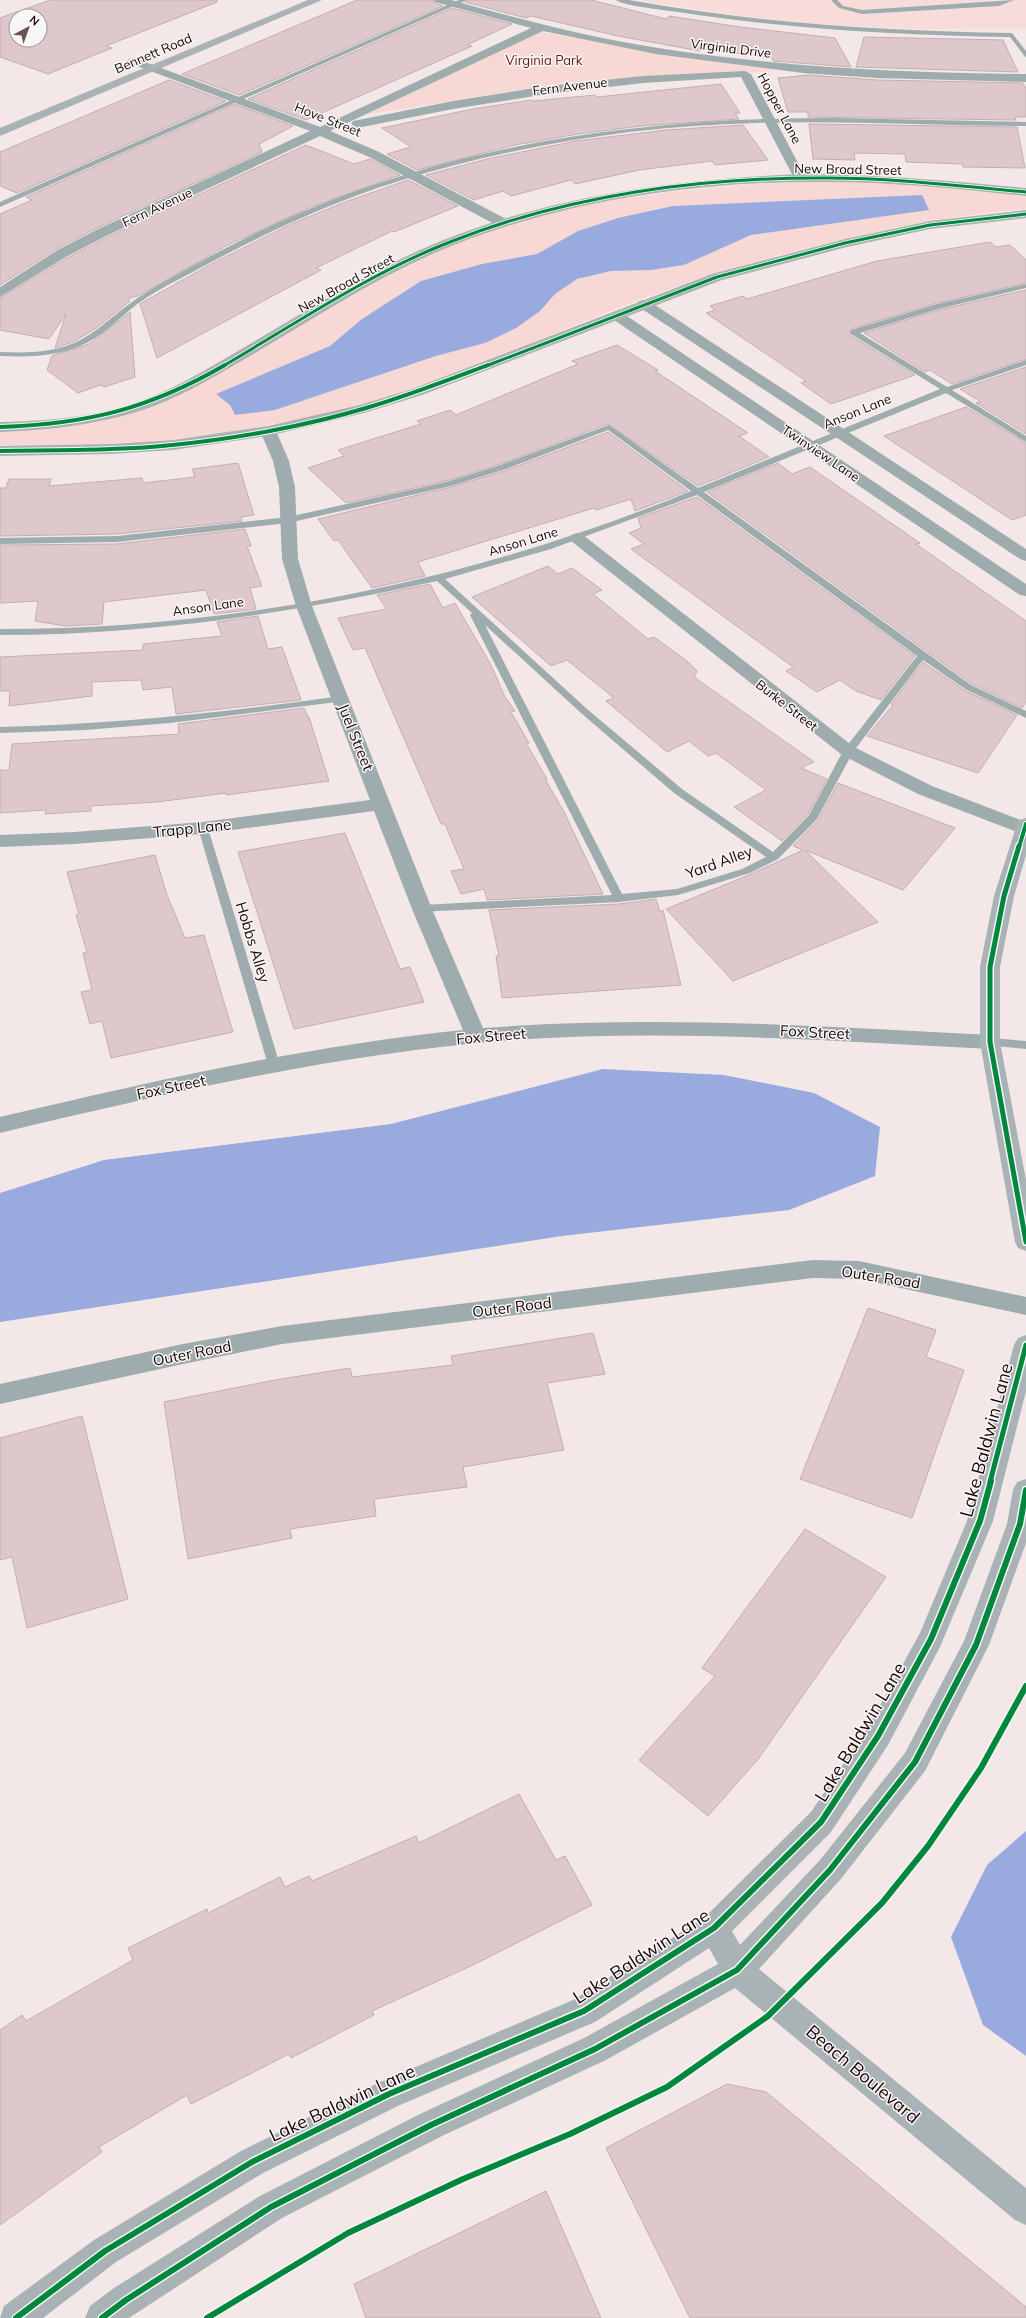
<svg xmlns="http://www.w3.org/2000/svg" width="1026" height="2318" viewBox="0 0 1026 2318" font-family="Mulish,sans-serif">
	<rect width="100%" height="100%" fill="#f3e8e7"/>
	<polygon fill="#f7dcd9" points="640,0 1026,0 1026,29 919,29 814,24 717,13"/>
	<g fill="#f8d8d4" fill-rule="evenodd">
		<polygon points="541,32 778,71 561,83 365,115"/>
		<path d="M816,181H876L1026,195V209C958,214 892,227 827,243C760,260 692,279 628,304C544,336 461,376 374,401C252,435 126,449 0,445V431C43,433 92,424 133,411C157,404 181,387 203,376C248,353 293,329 337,305C364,290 390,273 417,260C541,201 681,187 816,181ZM922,195L928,210L751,235L684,265L651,270L611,271L577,279L555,294L540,311L485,343L436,356L275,410L235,415L230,405L216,394L330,346L362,319L482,264L537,254L578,231L673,206Z"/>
	</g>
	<g fill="#99aadf">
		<polygon points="922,195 929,210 751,235 684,265 651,270 611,271 577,279 555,294 540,311 516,328 485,343 436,356 275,410 235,415 230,405 216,394 330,346 362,319 421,281 482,264 537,254 578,231 618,218 673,206"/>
		<polygon points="603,1069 724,1075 814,1093 880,1127 875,1176 789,1210 562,1236 0,1322 0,1193 104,1160 391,1124"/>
		<polygon points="1026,1831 1026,2056 983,2025 951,1937 987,1865"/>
	</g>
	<g fill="#dfc8cb" stroke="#c3aeb1" fill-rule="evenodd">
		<path d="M50,0H217V2L106,46L112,48L48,74L0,57V18ZM16,16H40V40H16Z"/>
		<polygon points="357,0 433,0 435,3 443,6 239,95 182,74"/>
		<polygon points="468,0 591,0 666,19 669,16 740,27 835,38 851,67 773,61 772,58 698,48 700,51 618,36 531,16 526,18 465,2"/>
		<polygon points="452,8 512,24 467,45 472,46 306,120 248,99"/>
		<polygon points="864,37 1003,40 1018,72 856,67"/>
		<polygon points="809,75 877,80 1023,83 1026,89 1026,117 1015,117 1016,120 808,117 808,112 788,112 778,78"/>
		<polygon points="169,80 226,101 17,193 0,186 0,152"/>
		<polygon points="721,84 740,113 735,113 739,119 641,126 578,134 515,145 417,170 387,154 411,147 382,128 473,109 531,100 533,101 595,95 597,97"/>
		<polygon points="235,104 293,126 259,144 262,152 95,229 55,250 0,285 0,214 32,200 26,197"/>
		<polygon points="809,124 1017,127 1025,168 963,167 962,164 906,162 905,154 854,153 855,160 813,159"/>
		<polygon points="743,125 768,160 715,165 712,161 639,170 575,184 571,180 511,196 503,191 474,200 426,175 487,159 576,141 666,130"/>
		<polygon points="306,145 354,164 370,159 400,175 311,207 228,245 138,296 129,298 129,302 95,329 73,342 55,348 66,314 49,339 0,330 0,298 67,258 107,237"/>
		<polygon points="408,180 458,206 394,232 392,231 316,268 321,270 157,358 140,304 143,302 213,263 291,224 345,202"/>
		<polygon points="990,242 996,247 1010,245 1026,260 1026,283 937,303 851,329 850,335 915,375 831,404 801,383 806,381 706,313 715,310 710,306 743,296 747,299 877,261"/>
		<polygon points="1026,290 1026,359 952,384 930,370 925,372 864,333 942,309"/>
		<polygon points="130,312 135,377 104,387 100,385 78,393 47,370 52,356 89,344"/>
		<polygon points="617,345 658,370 655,371 748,433 739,436 769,457 698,486 608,424 500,464 446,481 346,503 308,468 344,456 338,450 421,424 417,421 450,410 456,415 578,364 572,361"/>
		<polygon points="1026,367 1026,434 976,403 981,402 960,389"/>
		<polygon points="966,407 1026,443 1026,515 1012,520 884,436"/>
		<polygon points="608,432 688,491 635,511 631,499 596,510 594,508 418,562 425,576 372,588 338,540 334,541 318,519 451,487 507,470"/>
		<polygon points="238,463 254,515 241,517 242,521 117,534 0,536 0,488 6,488 9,479 51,479 49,486 142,478 143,483 195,477 192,469"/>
		<polygon points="778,463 792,474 810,467 920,543 916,544 1026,621 1026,702 1022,708 972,684 707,492"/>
		<polygon points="697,497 915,656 881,700 856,691 840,680 817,692 786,671 793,667 631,549 644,544 629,533 641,528 638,518"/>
		<polygon points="245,529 251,546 247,546 262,586 250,588 256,609 214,614 206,590 104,602 102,624 65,626 35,621 38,601 0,603 0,545 117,544"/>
		<polygon points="548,566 558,574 572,568 602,590 593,594 648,639 654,637 687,661 697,671 694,677 814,762 801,768 827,779 808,814 782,841 734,807 766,790 716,753 708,756 689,741 667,752 606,701 614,698 567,660 551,666 472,597"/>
		<polygon points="430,584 443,608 455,603 491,665 504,695 515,711 511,712 529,743 526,743 547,779 545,779 564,812 603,894 487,900 484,889 461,894 451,871 464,869 445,824 441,824 365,648 353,650 338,618 387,609 377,595"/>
		<polygon points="258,616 268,649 282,647 301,700 176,714 172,687 143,690 141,680 92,682 92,696 9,706 10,691 0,691 0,657 143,650 143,644 222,636 217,622"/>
		<polygon points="923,662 964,690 1017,715 978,773 867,736 893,705 891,704"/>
		<polygon points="304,708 308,717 309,717 329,781 226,795 226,793 157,802 91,806 91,811 45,814 46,810 0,813 0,770 9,770 12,744 179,734 178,724"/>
		<polygon points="838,783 955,828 903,890 805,850 878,922 733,981 666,909 751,874 803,850 793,846 818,820"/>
		<polygon points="345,833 400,969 410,967 424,1002 294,1029 238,852"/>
		<polygon points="155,855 167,895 185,938 204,935 233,1032 111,1058 102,1021 90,1024 81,992 92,990 83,953 87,952 76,915 79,914 67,872"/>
		<polygon points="656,899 660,912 663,910 681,985 502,998 496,956 499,956 489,910 619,904"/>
		<polygon points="868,1308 936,1330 926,1357 964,1370 912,1518 800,1479"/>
		<polygon points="593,1333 605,1374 547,1383 564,1450 463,1467 467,1487 374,1499 376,1516 290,1529 292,1538 188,1559 164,1402 275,1380 350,1368 352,1377 453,1365 451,1356"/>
		<polygon points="82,1416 128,1599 27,1628 12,1557 0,1560 0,1438"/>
		<polygon points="805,1529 886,1577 759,1758 708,1816 639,1760 715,1676 702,1668"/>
		<polygon points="519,1794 556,1860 565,1856 592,1905 473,1965 372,2011 374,2015 291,2058 289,2054 191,2104 187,2095 99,2147 102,2152 0,2225 0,2030 22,2015 26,2021 133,1960 128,1948 207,1909 208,1913 280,1877 285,1887 309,1876 312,1881 416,1836 419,1843"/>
		<polygon points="727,2084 766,2092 1026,2307 1026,2318 690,2318 606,2148"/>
		<polygon points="546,2191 601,2318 366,2318 354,2284"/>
	</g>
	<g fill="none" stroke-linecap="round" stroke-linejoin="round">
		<g fill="#9facad" fill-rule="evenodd">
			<polygon points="459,0 467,0 0,207 0,202"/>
			<path d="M616,0H629C756,23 883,31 1012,33L1026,51V58L1010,37C899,35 788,29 678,12C665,10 624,6 616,0Z"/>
			<polygon points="831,0 837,0 843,6 862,10 1014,0 999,6 862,14 839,8"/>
			<path d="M832,118L1026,122V126C936,126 846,120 756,123C635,126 515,145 399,181C325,204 255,238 187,275C170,284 152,293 136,305C118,319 102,337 80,346C55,357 27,357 0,356V352C25,353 51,353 74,343C95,334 110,318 128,305C141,295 155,287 169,279C222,249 276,221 332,200C492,138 662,118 832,118Z"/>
			<path d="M1026,284V288L942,308L860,333L947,387L1026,360V365L952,390L1026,436V442L946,393L704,492L971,685L1026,711V718L965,689L923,660L853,752L817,819L778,859L750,873L678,895L619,902L418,912L417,909L418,906L422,905L612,895L470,615L472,613L437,581C293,613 148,635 0,635V629C237,629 473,581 691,491L608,430L506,469L451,486L288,523L117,542L0,544V538L117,536L288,517L446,482L500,465L609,425L698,488L940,389L851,334V330L937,304ZM697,495L917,656L843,751L809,815L773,852L682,789L587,709L445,579L551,549ZM485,625L581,713L674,793L766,857L742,869L677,889L622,894Z"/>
			<path d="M341,696L346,699L344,701L170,723L85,730L0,733V727C114,724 228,712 341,696Z"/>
			<polygon points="203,825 208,828 280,1065 278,1068 270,1068 268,1065 198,828"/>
			<polygon points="990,1038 1026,1041 1026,1049 986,1045 984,1042"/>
		</g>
		<g fill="#9facad" fill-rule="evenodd">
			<path d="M434,0H451C519,19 588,37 658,48C780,67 902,73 1026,74V82L877,78L803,73L656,54L543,31L330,131L377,151L508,220L510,223L508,226H498L369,157L320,136L106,236L66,257L0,297V287L56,251L96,230L310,131L129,63L127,61L129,59H137L320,127L531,28L435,2Z"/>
			<polygon points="745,71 751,74 806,178 804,181 796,181 794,178 741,77 643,83 547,94 453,109 357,128 351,124 353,121 453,101 547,86 643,76"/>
			<polygon points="644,300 649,301 1026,549 1026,561 1020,559 639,307 637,304 639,301"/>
			<polygon points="616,311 621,312 1026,584 1026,596 1020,595 611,318 609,315"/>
			<path d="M268,426L276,431L289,461L295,487L298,559L312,606L432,909L483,1028C653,1015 820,1026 990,1035L997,1037L1000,1042L997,1047L990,1049C831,1041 673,1029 513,1040C339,1053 169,1093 0,1133V1117C153,1081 306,1046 463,1030L412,909L374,811L203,834L74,844L0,847V835L74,832L203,822L370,800L296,606L282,559L279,487L273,461L260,431Z"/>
			<polygon points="577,533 583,535 854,747 932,786 1026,822 1026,833 1017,832 918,794 842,755 571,541 569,538 571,535"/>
			<polygon points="813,1260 859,1261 1026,1297 1026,1315 859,1279 813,1278 282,1344 183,1364 0,1404 0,1384 183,1344 282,1326"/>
		</g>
		<g fill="#a9b2b5" fill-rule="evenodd">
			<polygon points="308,0 322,0 0,136 0,128"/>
			<path d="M799,174C875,174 950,181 1026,188V196C960,189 893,182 826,182C701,181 571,199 454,245C382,273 317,317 250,356C219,374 188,393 154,406C105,424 52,430 0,432V422C48,421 97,417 143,400C176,388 207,369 238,351C298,316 357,278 420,250C539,197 670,180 799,174Z"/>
			<polygon points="1026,210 1026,218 930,229 847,247 722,280 422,395 364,413 268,436 173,450 111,454 0,456 0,446 111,444 173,440 268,426 360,405 412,389 712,274 845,239 930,221"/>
			<polygon points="1026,818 1026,855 1014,896 1000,967 1000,1042 1026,1180 1026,1251 1018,1248 1015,1242 980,1042 980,967 994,896 1017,824 1019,820"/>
			<polygon points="1026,1335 1026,1391 993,1521 940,1647 888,1745 831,1832 732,1931 740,1945 820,1860 905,1753 964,1641 1007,1524 1013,1490 1017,1482 1026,1479 1026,1543 989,1645 925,1771 840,1880 759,1969 1026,2188 1026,2225 1015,2220 735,1988 606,2060 442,2136 282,2218 129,2318 85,2318 90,2306 114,2288 260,2196 420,2114 584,2038 718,1964 709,1948 595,2022 400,2105 263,2173 116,2262 43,2318 0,2318 4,2306 94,2240 241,2151 378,2083 573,2000 704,1918 811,1812 868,1727 920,1633 967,1521 1014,1345 1018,1338"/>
		</g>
		<g stroke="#f7f7f7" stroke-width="4.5">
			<g id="cycleway-far3">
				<path d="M223,366C297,323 370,273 450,242C568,195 701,177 828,178C894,178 960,186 1026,192"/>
				<polyline points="486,366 717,277 845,243 930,225 1026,214"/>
			</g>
		</g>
		<g stroke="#f7f7f7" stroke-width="6">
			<g id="cycleway-far2">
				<path d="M0,427C87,424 149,409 225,365"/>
				<path d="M0,451C57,450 115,451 172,445C234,439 306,426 366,408C407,396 448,380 488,365"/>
				<polyline points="1019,847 1026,824"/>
			</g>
		</g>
		<g stroke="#f7f7f7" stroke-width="8">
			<g id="cycleway-far1">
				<polyline points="1019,846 1004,896 990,967 990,1042 1026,1242"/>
				<polyline points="990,1482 1026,1345"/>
			</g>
		</g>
		<g stroke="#f7f7f7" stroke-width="9">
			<g id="cycleway">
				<polyline points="16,2318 105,2251 252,2162 389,2094 584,2011 714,1928 821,1822 878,1736 931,1639 980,1521 991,1481"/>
				<polyline points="102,2318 126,2300 271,2207 431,2125 595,2049 737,1970 830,1870 915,1762 976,1645 1020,1524 1026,1490"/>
				<polyline points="207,2318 348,2233 463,2179 570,2134 667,2087 768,2016 882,1903 928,1846 981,1768 1026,1686"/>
			</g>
		</g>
		<use href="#cycleway-far3" stroke="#00873e" stroke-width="3"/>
		<use href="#cycleway-far2" stroke="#00873e" stroke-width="4"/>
		<use href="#cycleway-far1" stroke="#00873e" stroke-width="5"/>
		<use href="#cycleway" stroke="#00873e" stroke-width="6"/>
	</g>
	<g text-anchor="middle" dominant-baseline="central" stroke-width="3" stroke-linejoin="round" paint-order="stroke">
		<g font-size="13" fill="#1f0302" stroke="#f7f7f7">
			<text transform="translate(731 48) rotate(7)">Virginia Drive</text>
			<text transform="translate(153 53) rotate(-23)">Bennett Road</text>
			<text transform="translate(570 86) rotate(-7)">Fern Avenue</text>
			<text transform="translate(780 108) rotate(62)">Hopper Lane</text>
			<text transform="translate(328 119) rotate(22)">Hove Street</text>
			<text transform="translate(848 169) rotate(1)">New Broad Street</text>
			<text transform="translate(157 207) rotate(-25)">Fern Avenue</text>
			<text transform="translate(346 283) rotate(-29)">New Broad Street</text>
			<text transform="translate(857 411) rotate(-22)">Anson Lane</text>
			<text transform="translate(821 453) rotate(34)">Twinview Lane</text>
			<text transform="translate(523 541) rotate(-17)">Anson Lane</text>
			<text transform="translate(208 606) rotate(-8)">Anson Lane</text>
			<text transform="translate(787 705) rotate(38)">Burke Street</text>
		</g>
		<g font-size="13" fill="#6e1814" stroke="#f7f7f7">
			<text x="544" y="60">Virginia Park</text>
		</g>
		<g font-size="15" fill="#1f0302" stroke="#f7f7f7">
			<text transform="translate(356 737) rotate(68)">Juel Street</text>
			<text transform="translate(192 828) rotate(-6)">Trapp Lane</text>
			<text transform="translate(719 862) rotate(-20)">Yard Alley</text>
			<text transform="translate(253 942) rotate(73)">Hobbs Alley</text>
			<text transform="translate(815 1032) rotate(3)">Fox Street</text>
			<text transform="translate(491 1036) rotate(-5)">Fox Street</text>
			<text transform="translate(171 1087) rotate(-12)">Fox Street</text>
			<text transform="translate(881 1277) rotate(9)">Outer Road</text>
			<text transform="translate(512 1307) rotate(-7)">Outer Road</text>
			<text transform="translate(192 1353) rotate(-11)">Outer Road</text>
		</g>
		<g font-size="18" fill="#1f0302" stroke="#f7f7f7">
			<text transform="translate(986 1440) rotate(-75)">Lake Baldwin Lane</text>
			<text transform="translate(860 1732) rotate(-59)">Lake Baldwin Lane</text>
			<text transform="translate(641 1956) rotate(-33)">Lake Baldwin Lane</text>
			<text transform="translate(863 2074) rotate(40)">Beach Boulevard</text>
			<text transform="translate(342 2103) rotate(-25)">Lake Baldwin Lane</text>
		</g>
	</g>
	<g transform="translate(28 28) rotate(41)"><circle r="19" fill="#f7f7f7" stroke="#a19595"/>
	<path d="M0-3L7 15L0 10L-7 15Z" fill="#695352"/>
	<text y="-6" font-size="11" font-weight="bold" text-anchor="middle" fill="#1f0302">N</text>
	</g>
</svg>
